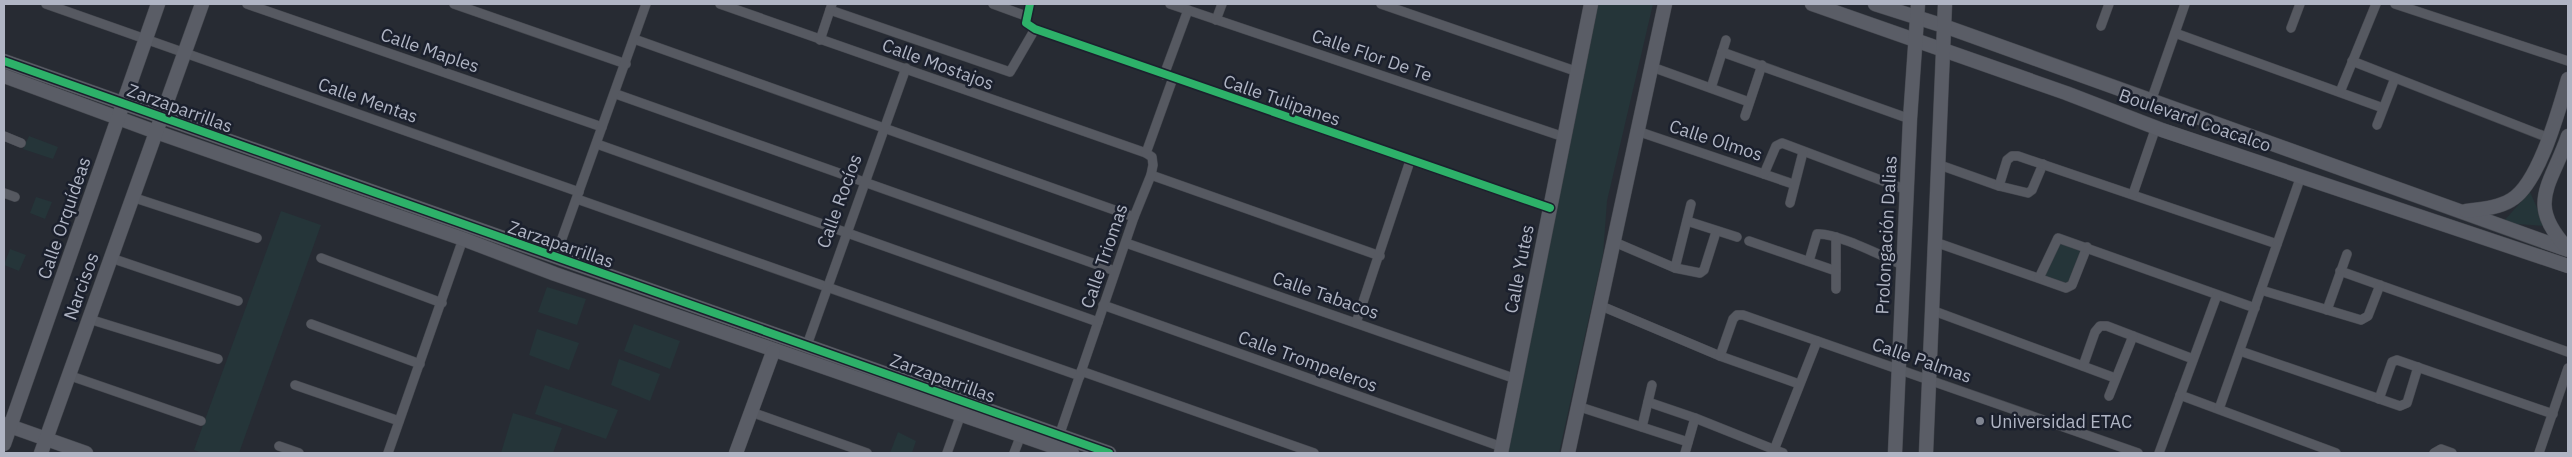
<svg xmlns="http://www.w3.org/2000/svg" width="2572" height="457" viewBox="0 0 2572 457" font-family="'IBM Plex Sans',sans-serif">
	<rect width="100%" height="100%" fill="#272b33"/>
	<g fill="#253539">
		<polygon points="1597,4 1653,4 1607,201 1603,254 1559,453 1507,453"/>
		<polygon points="29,136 58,147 53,159 23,149"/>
		<polygon points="2530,192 2545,226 2502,223"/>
		<polygon points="36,197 52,202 45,219 30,213"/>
		<polygon points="281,211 321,225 239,453 202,453 194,450"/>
		<polygon points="2059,240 2085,249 2068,286 2042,278"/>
		<polygon points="10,249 26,255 19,271 4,265"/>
		<polygon points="547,287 586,299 577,325 538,312"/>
		<polygon points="634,324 680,341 670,369 624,351"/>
		<polygon points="537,329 579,343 569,370 529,355"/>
		<polygon points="619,359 660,374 650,401 611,385"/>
		<polygon points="545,385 618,410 606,439 535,414"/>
		<polygon points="513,413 562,428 553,453 501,453"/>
		<polygon points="898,432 916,441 912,453 890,453"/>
	</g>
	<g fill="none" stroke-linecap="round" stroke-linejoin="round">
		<g stroke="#44474e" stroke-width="10">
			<g id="street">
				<polyline points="46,4 579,192"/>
				<polyline points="247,4 602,127"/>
				<polyline points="454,4 626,64"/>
				<polyline points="720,4 1146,153"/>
				<polyline points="993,4 1026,16"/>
				<polyline points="1030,4 1026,23 1035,29 1550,208"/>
				<polyline points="1170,4 1564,137"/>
				<polyline points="1381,4 1578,72"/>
				<polyline points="2395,4 2568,61"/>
				<polyline points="830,10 1010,72 1035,29"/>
				<polyline points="1216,20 1222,4"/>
				<polyline points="2101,26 2109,4"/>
				<polyline points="2291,28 2300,4"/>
				<polyline points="2175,33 2383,108"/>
				<polyline points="634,39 1134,217"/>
				<polyline points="820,40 832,4"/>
				<polyline points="1722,52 1910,119"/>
				<polyline points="2352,61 2549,138"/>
				<polyline points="1652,67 1749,102"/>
				<polyline points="1164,75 1188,10"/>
				<polyline points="1711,88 1726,40"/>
				<polyline points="2340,92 2376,4"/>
				<polyline points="616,94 1115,271"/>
				<polyline points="2151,101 2185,4"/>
				<polyline points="1745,116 1762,65"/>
				<polyline points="2377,125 2395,78"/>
				<polyline points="1637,131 1793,184"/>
				<polyline points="4,136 21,143"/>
				<polyline points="597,144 1098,322"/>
				<polyline points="1937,164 1999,186 2028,193 2032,190 2043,164"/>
				<polyline points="1764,174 1776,146 1782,143 1907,190"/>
				<polyline points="1151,175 1380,256"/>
				<polyline points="1999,186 2007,160 2012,156 2018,156 2277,244"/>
				<polyline points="4,193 15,197"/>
				<polyline points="2133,194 2156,127"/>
				<polyline points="132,197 257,238"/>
				<polyline points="577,199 1080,376"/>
				<polyline points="1790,203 1803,152"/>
				<polyline points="1687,221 1737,237"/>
				<polyline points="1612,241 1675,268 1700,273 1704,270 1716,232"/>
				<polyline points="1749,241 1836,271"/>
				<polyline points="1935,242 2066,288 2072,285 2087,247"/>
				<polyline points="1126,243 1516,379"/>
				<polyline points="111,258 238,301"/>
				<polyline points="321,258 442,303"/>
				<polyline points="555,258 646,4"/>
				<path d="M1809,261L1817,234C1835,232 1884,257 1903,265"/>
				<polyline points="1675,268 1691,204"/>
				<polyline points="2340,271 2568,352"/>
				<polyline points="2039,278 2058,238 2255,308"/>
				<polyline points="1836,289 1836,237"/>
				<polyline points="2261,290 2361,320 2368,316 2380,285"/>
				<polyline points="1103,305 1502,447"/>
				<polyline points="1599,305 1720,356 1799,384"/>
				<polyline points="2327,310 2347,254"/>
				<polyline points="1934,311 2115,378"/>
				<polyline points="89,319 218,359"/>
				<polyline points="1356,323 1410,161"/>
				<polyline points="311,324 420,364"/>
				<polyline points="807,345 906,68"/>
				<polyline points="2240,351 2400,406 2407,403 2418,367"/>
				<polyline points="1720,356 1733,319 1737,315 1743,315 2138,453"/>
				<polyline points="2083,366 2095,332 2100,326 2107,326 2193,359"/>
				<polyline points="1081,371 1314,453"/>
				<polyline points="68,375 201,421"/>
				<polyline points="295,385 399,421"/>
				<polyline points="2180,395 2336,453"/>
				<polyline points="2109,396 2133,336"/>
				<polyline points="2379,399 2392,362 2397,360 2553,414"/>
				<polyline points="1648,402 1695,418 1783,453"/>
				<polyline points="1577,406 1688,442"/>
				<polyline points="2219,409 2301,176"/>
				<polyline points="751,412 867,453"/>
				<polyline points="1642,427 1652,385"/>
				<polyline points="1058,439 1134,217 1151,175 1153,165 1152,157 1146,153 1173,78"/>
				<polyline points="279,446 299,453"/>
				<polyline points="1774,450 1817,341"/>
				<polyline points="388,453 463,239"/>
				<polyline points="947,453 961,414"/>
				<polyline points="1014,453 1021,435"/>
				<polyline points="1685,453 1695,418"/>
				<polyline points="2159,453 2217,295"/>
				<polyline points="2434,453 2441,449 2452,453"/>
				<polyline points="2539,453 2568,368"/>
			</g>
		</g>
		<g stroke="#44474e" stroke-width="15">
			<g id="secondary">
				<polyline points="1812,4 2066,93 2162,130 2568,266"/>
				<polyline points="1875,4 1944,26 2568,250"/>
				<polyline points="4,61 1109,453"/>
				<polyline points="4,76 156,132 463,239 555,274 1072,453"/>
				<path d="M2466,211C2482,209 2498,208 2511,200C2539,184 2559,109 2568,79"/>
				<path d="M2568,249C2525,203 2551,186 2568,136"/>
				<polyline points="4,424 86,453"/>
				<polyline points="4,444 158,4"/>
				<polyline points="41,453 202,4"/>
				<polyline points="736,453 773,352"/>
				<polyline points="1501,453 1591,4"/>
				<polyline points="1568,453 1665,4"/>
				<polyline points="1895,453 1910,119 1918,4"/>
				<polyline points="1926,453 1945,4"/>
			</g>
		</g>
		<use href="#street" stroke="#565961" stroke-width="9"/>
		<use href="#secondary" stroke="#5a5d66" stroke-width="14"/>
		<g stroke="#1b202d" stroke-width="11">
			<g id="cycleway">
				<polyline points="1030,4 1026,23 1035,29 1550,208"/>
				<polyline points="4,61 1109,453"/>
			</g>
		</g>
		<use href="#cycleway" stroke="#2db169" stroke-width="8"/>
	</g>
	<circle fill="#808591" stroke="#1b202d" stroke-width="2" cx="1980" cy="421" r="5"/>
	<g text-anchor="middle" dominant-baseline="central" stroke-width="5" stroke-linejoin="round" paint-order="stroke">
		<g font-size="18" fill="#b0b5c4" stroke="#1b202d">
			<text transform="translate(430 50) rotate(19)">Calle Maples</text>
			<text transform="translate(1372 55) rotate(19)">Calle Flor De Te</text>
			<text transform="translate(938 64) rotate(20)">Calle Mostajos</text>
			<text transform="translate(368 100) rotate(19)">Calle Mentas</text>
			<text transform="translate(1282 100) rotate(19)">Calle Tulipanes</text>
			<text transform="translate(180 108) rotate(20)">Zarzaparrillas</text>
			<text transform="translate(2195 120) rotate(19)">Boulevard Coacalco</text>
			<text transform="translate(1716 140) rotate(18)">Calle Olmos</text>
			<text transform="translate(839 201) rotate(-70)">Calle Rocíos</text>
			<text transform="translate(64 218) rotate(-71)">Calle Orquídeas</text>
			<text transform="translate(1886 235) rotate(-87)">Prolongación Dalias</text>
			<text transform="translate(561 244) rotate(19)">Zarzaparrillas</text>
			<text transform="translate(1104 256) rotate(-71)">Calle Triomas</text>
			<text transform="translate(1519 269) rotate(-79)">Calle Yutes</text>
			<text transform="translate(81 286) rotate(-70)">Narcisos</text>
			<text transform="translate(1326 295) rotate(19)">Calle Tabacos</text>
			<text transform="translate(1922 360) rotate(19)">Calle Palmas</text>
			<text transform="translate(1308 361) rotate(20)">Calle Trompeleros</text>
			<text transform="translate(943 378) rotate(20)">Zarzaparrillas</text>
		</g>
		<g font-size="18" fill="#b0b5c4" stroke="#1b202d" text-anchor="start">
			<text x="1990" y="421">Universidad ETAC</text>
		</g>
	</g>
	<rect width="2572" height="457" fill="none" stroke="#b0b5c4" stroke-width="10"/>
</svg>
